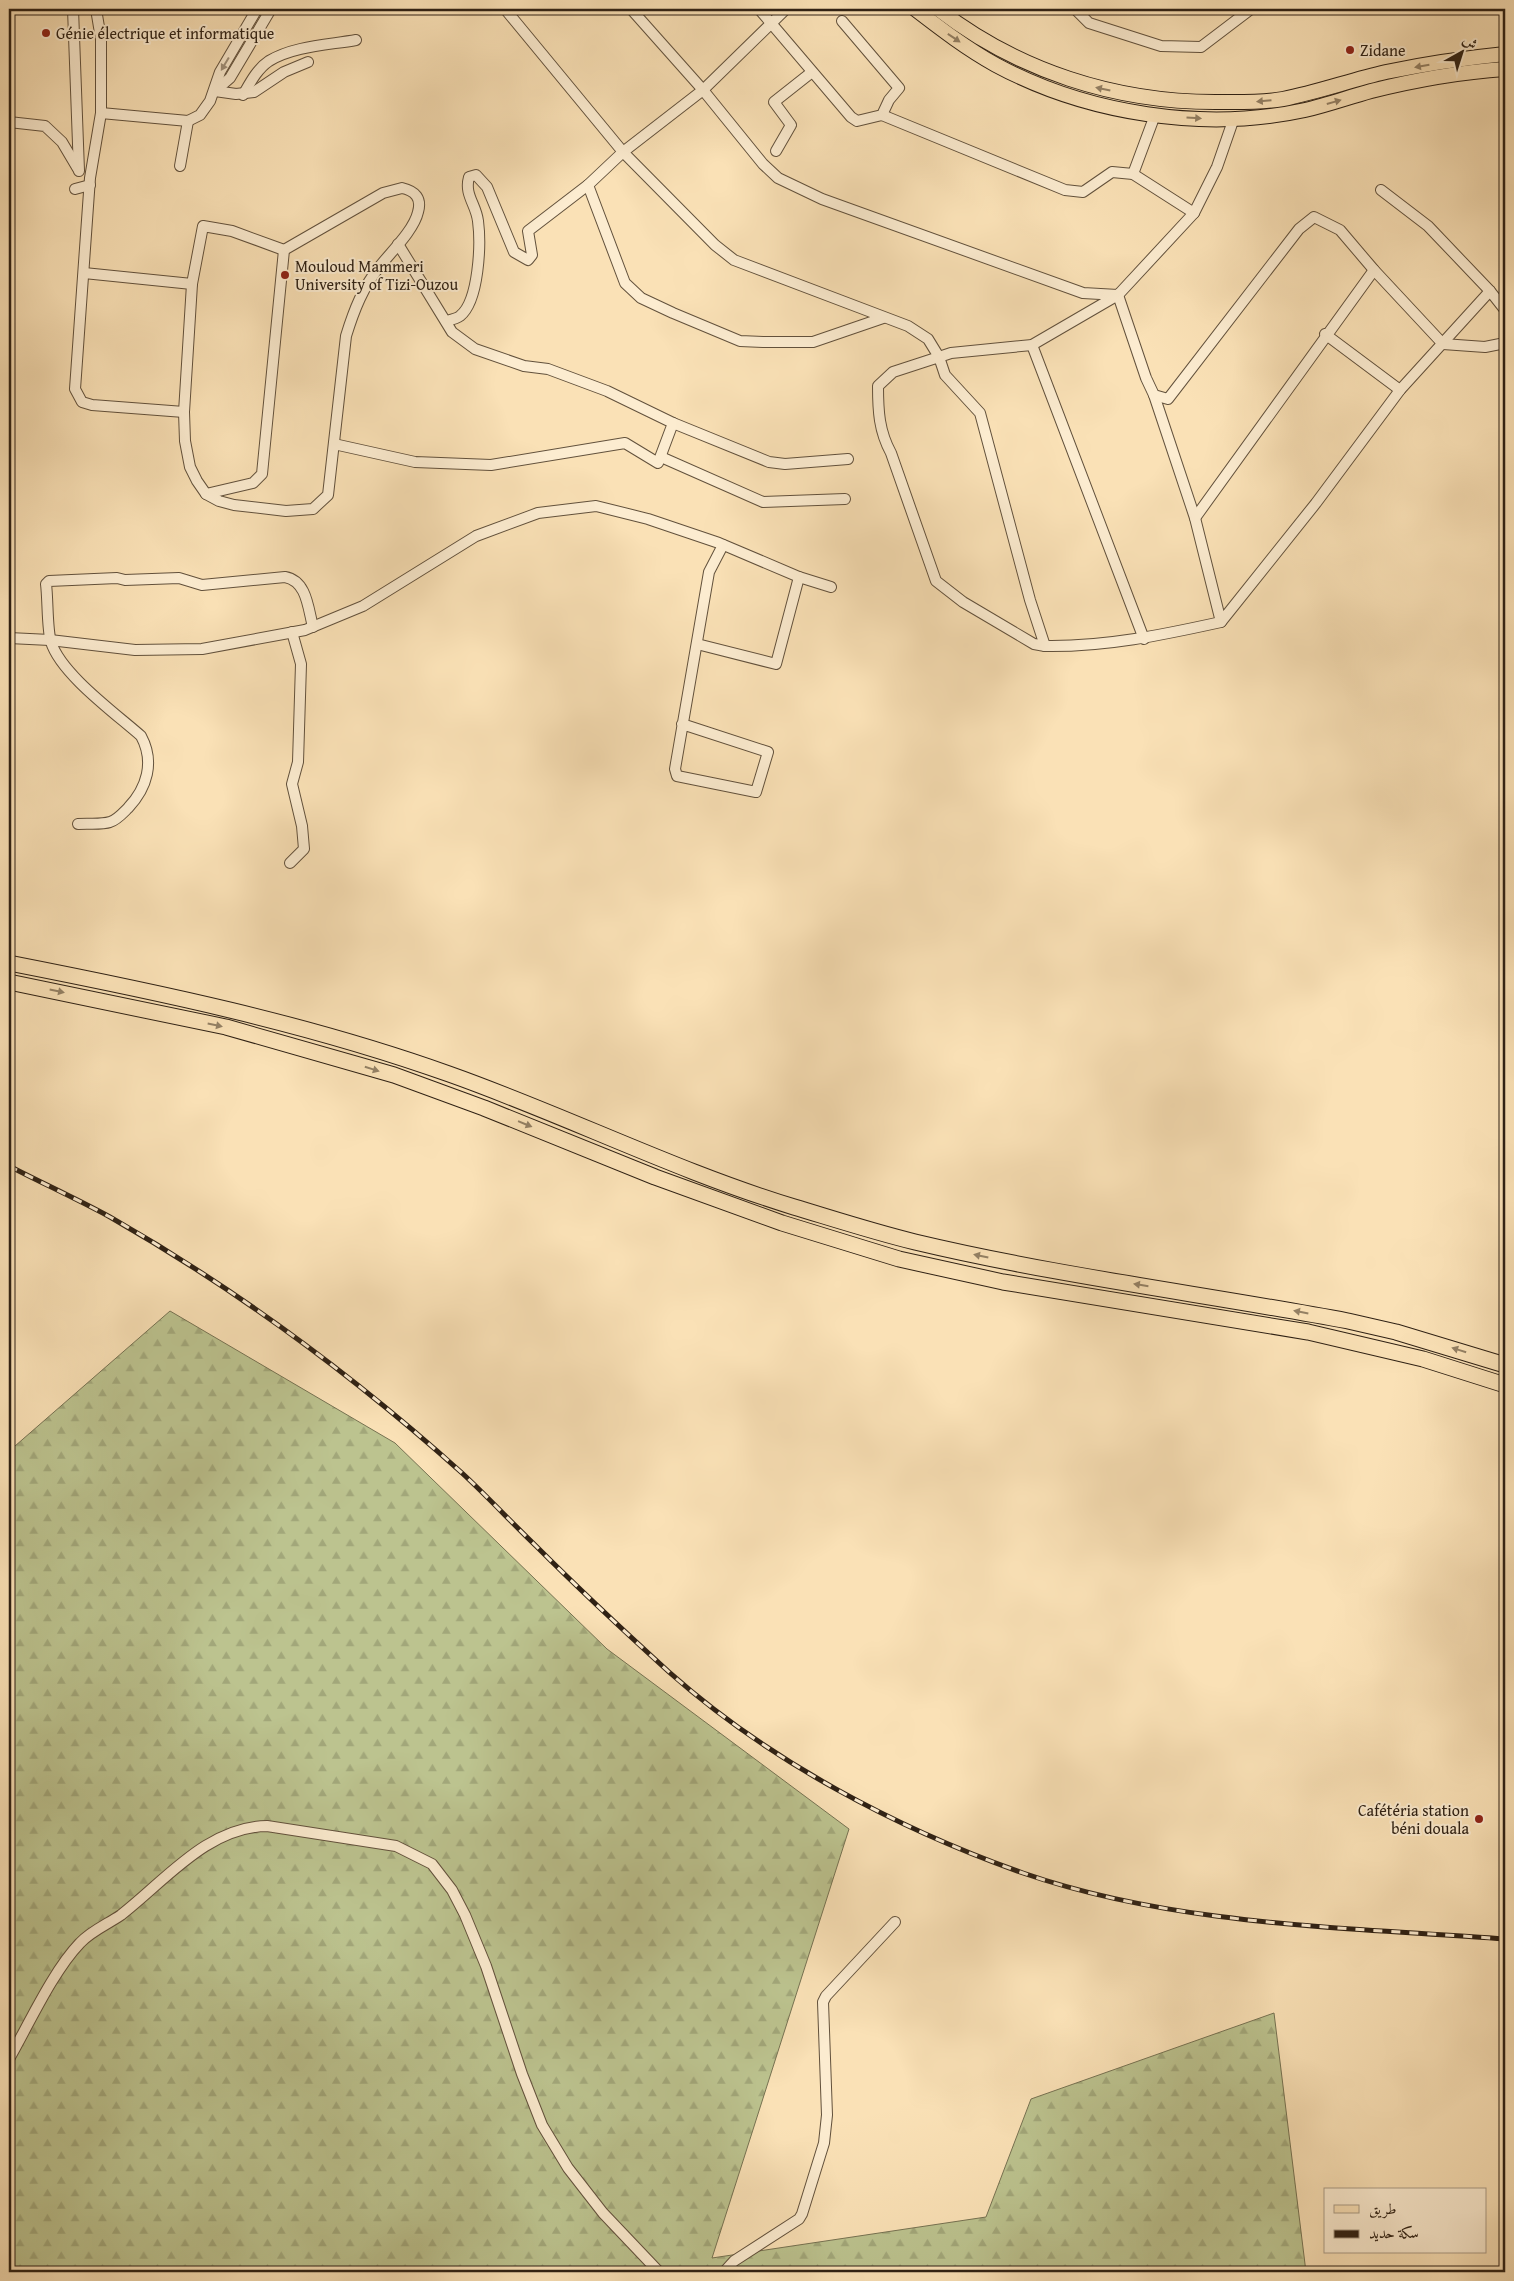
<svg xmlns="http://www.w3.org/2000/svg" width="1514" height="2281" viewBox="0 0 1514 2281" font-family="'Gentium Book Plus',Amiri,serif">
	<defs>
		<pattern id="forest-firs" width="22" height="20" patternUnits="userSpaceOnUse" patternTransform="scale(1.25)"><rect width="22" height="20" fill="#bcc38f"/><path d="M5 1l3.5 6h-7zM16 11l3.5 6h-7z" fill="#a2a77a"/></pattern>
	</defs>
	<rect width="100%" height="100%" fill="#fae1b6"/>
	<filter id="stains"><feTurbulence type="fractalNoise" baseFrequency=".004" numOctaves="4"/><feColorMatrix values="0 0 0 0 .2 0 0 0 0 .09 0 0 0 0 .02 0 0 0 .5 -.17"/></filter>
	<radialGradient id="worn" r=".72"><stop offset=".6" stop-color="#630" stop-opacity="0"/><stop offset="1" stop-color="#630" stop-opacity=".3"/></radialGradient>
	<polygon fill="url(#forest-firs)" stroke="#767252" points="170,1311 395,1443 607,1649 849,1829 712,2258 986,2217 1031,2099 1274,2013 1306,2272 9,2272 9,1448 15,1446"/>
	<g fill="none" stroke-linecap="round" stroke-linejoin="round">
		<g stroke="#62513c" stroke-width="12">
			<g id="minor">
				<polyline points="73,9 79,171"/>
				<polyline points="96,9 101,39 101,113 90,178 75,389 82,402 92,405 184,412"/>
				<path d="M505,9L623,152L715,245L734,260L908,326L928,339L939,357L893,372L878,386C878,411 879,431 891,453L936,581L963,602L1034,644L1045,646L1030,600L980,413L945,375L939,357L951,353L1032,345L1118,295L1146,378L1154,395L1168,399L1299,229L1314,217L1340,230L1374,270L1443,344L1485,347L1505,343"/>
				<polyline points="631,9 703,90 763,164 778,178 822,199 1083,293 1118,295 1194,213 1217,167 1234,118"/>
				<polyline points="759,9 851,117 857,121 882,115 889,100 899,88 842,21"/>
				<polyline points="1075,9 1089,23 1161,46 1201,47 1251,9"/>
				<polyline points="215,91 236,94 254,92 284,72 308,62"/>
				<polyline points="215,91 230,78 271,9"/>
				<path d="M243,95C250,83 257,69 269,61C294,46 328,45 356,40"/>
				<polyline points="101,113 188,121 200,115 210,101 220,72 257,9"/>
				<polyline points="882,115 1065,190 1083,192 1112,172 1133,174 1194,213"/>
				<polyline points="9,122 45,126 62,142 78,169"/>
				<polyline points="776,151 791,125 774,102 812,72"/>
				<polyline points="180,166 188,121"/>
				<polyline points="1133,174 1155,115"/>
				<polyline points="588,185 625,283 641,298 673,313 740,341 763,342 813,342 883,318"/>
				<path d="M402,188C415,191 422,198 418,212C414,230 391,252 380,266C363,287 354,310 346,336L328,495L313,509L286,511L234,505L219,501L206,494L197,481L190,467L185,441L184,412L192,284L203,226L232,231L284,250L383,193Z"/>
				<polyline points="75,189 90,185"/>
				<polyline points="1381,190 1428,226 1490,291"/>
				<polyline points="84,273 192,284"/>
				<path d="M446,321C450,320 456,319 460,316C479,301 481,244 478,221C476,204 464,195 469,177L476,175L487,187L514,252L528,260L532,255L528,231L588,185L623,152L703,90L786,9"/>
				<polyline points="1325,334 1400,390"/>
				<polyline points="1032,345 1144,639"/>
				<polyline points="1154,395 1195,518 1221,622 1316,503 1400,390 1490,291 1505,310"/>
				<polyline points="673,423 769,462 785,464 848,459"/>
				<polyline points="334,444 415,462 491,465 625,443 658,463 673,423 607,391 548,369 524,366 475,349 452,332 398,244"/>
				<polyline points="661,457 763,502 845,499"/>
				<polyline points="206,494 253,483 262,474 284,250"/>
				<polyline points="1195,518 1374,270"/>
				<polyline points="9,638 50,640 135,650 202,649 305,630 363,606 476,536 538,513 596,506 648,519 719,543 799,577 831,587"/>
				<polyline points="697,644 776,664 799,577"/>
				<path d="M1045,646C1105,647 1162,635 1221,622"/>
				<polyline points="682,724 768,752 756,792 677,776 675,769 709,572 723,545"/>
				<path d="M78,824C88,823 101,825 110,822C117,820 123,813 128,808C147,788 155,762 141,736C115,713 61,674 51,642C47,630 48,599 46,584L49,581L117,578L125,580L179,578L202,585L285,577C307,581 308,608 313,627"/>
				<polyline points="290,863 304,849 302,826 292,784 298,762 301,664 292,632"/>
				<path d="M9,2059C29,2024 53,1971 80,1943C91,1931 108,1924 121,1915C165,1881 207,1827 267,1826L396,1846L432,1864L452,1890L465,1915L486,1966L522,2074L542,2125L568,2168L603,2213L659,2272"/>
				<polyline points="724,2272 734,2261 799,2219 802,2214 824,2143 827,2115 823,2002 826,1996 895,1922"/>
			</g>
		</g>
		<g stroke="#2f2114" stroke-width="16">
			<g id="major">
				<path d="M915,9C941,29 967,49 996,65C1087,114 1204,132 1305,110C1327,105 1349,97 1371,91C1415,80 1460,72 1505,69"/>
				<path d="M938,9C1018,71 1115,102 1215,102C1238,102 1261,103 1283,99C1318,92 1351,80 1386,72C1425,64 1465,58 1505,54"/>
			</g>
		</g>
		<g stroke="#2f2114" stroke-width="17">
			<g id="highway">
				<path d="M9,963C157,992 306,1023 449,1074C565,1115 676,1171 794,1207C834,1219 874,1232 915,1242C1058,1276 1204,1294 1348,1321L1396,1332L1505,1365"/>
				<polyline points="9,982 226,1027 394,1075 484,1108 655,1177 782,1223 899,1259 1003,1282 1308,1332 1423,1359 1505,1385"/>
			</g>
		</g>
		<use href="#minor" stroke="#fcecd0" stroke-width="10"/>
		<use href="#major" stroke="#fae1b6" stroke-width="14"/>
		<use href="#highway" stroke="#fae1b6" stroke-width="15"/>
		<g stroke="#2f2114" stroke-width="5">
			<path id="rail" d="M9,1166C42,1183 77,1199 110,1217C236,1289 354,1376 462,1473C487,1496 511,1522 536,1546C579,1589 624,1631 669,1672C769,1761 898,1829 1023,1873C1176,1926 1346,1927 1505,1939"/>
		</g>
		<use href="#rail" stroke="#fcecd0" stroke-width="3" stroke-dasharray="9" stroke-linecap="butt"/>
	</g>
	<defs><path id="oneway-solid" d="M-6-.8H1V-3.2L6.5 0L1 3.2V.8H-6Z" transform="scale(1.25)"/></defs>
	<g fill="#948165">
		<use href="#oneway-solid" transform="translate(954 38) rotate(34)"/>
		<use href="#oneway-solid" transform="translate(1422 66) rotate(170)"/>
		<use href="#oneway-solid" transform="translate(1103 89) rotate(-168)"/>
		<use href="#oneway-solid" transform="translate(1264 101) rotate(175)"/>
		<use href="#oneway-solid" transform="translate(1334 102) rotate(-16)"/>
		<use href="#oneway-solid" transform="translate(1194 118) rotate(4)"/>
		<use href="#oneway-solid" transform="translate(57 991) rotate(12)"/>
		<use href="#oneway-solid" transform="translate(215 1025) rotate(12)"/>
		<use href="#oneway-solid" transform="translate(372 1069) rotate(17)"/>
		<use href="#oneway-solid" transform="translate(525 1124) rotate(22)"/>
		<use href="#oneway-solid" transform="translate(981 1256) rotate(-168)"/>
		<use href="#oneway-solid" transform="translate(1141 1285) rotate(-171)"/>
		<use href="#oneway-solid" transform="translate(1301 1312) rotate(-169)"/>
		<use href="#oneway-solid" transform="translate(1459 1350) rotate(-163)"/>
	</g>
	<use fill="#a0917b" href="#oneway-solid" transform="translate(225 64) rotate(121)"/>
	<g fill="#8f2418" stroke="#fcecd0" stroke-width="2">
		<circle cx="46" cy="33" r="5"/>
		<circle cx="1350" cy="50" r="5"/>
		<circle cx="285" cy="275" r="5"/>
		<circle cx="1479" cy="1819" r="5"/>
	</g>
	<g text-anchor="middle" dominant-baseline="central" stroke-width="4" stroke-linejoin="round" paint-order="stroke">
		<g font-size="16" fill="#2f2114" stroke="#fcecd0" text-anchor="start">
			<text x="56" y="33">Génie électrique et informatique</text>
			<text x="1360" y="50">Zidane</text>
			<text x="295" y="266">Mouloud Mammeri<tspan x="295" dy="18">University of Tizi-Ouzou</tspan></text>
			<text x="1469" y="1810" text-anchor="end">Cafétéria station<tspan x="1469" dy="18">béni douala</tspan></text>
		</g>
	</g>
	<rect width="1514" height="2281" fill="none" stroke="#fae1b6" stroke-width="30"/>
	<rect x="10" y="10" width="1494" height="2261" fill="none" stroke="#2f2114" stroke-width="2.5"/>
	<rect x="15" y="15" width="1484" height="2251" fill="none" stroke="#2f2114"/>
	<rect x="1324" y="2188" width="162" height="65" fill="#fcecd0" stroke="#aa9b85"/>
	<rect x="1334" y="2205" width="25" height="8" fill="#fae1b6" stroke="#aa9b85"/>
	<text x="1369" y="2214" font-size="15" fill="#2f2114">طريق</text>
	<rect x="1334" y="2230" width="25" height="8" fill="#2f2114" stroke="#aa9b85"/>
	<text x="1369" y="2238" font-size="15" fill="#2f2114">سكة حديد</text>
	<g transform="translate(1462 52) rotate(39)" stroke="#fcecd0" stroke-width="4" paint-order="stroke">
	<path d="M0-4L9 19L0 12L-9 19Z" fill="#2f2114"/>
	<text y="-8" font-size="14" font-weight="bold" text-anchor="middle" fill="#2f2114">ش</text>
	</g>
	<rect width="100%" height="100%" filter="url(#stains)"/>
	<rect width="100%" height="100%" fill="url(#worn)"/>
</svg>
